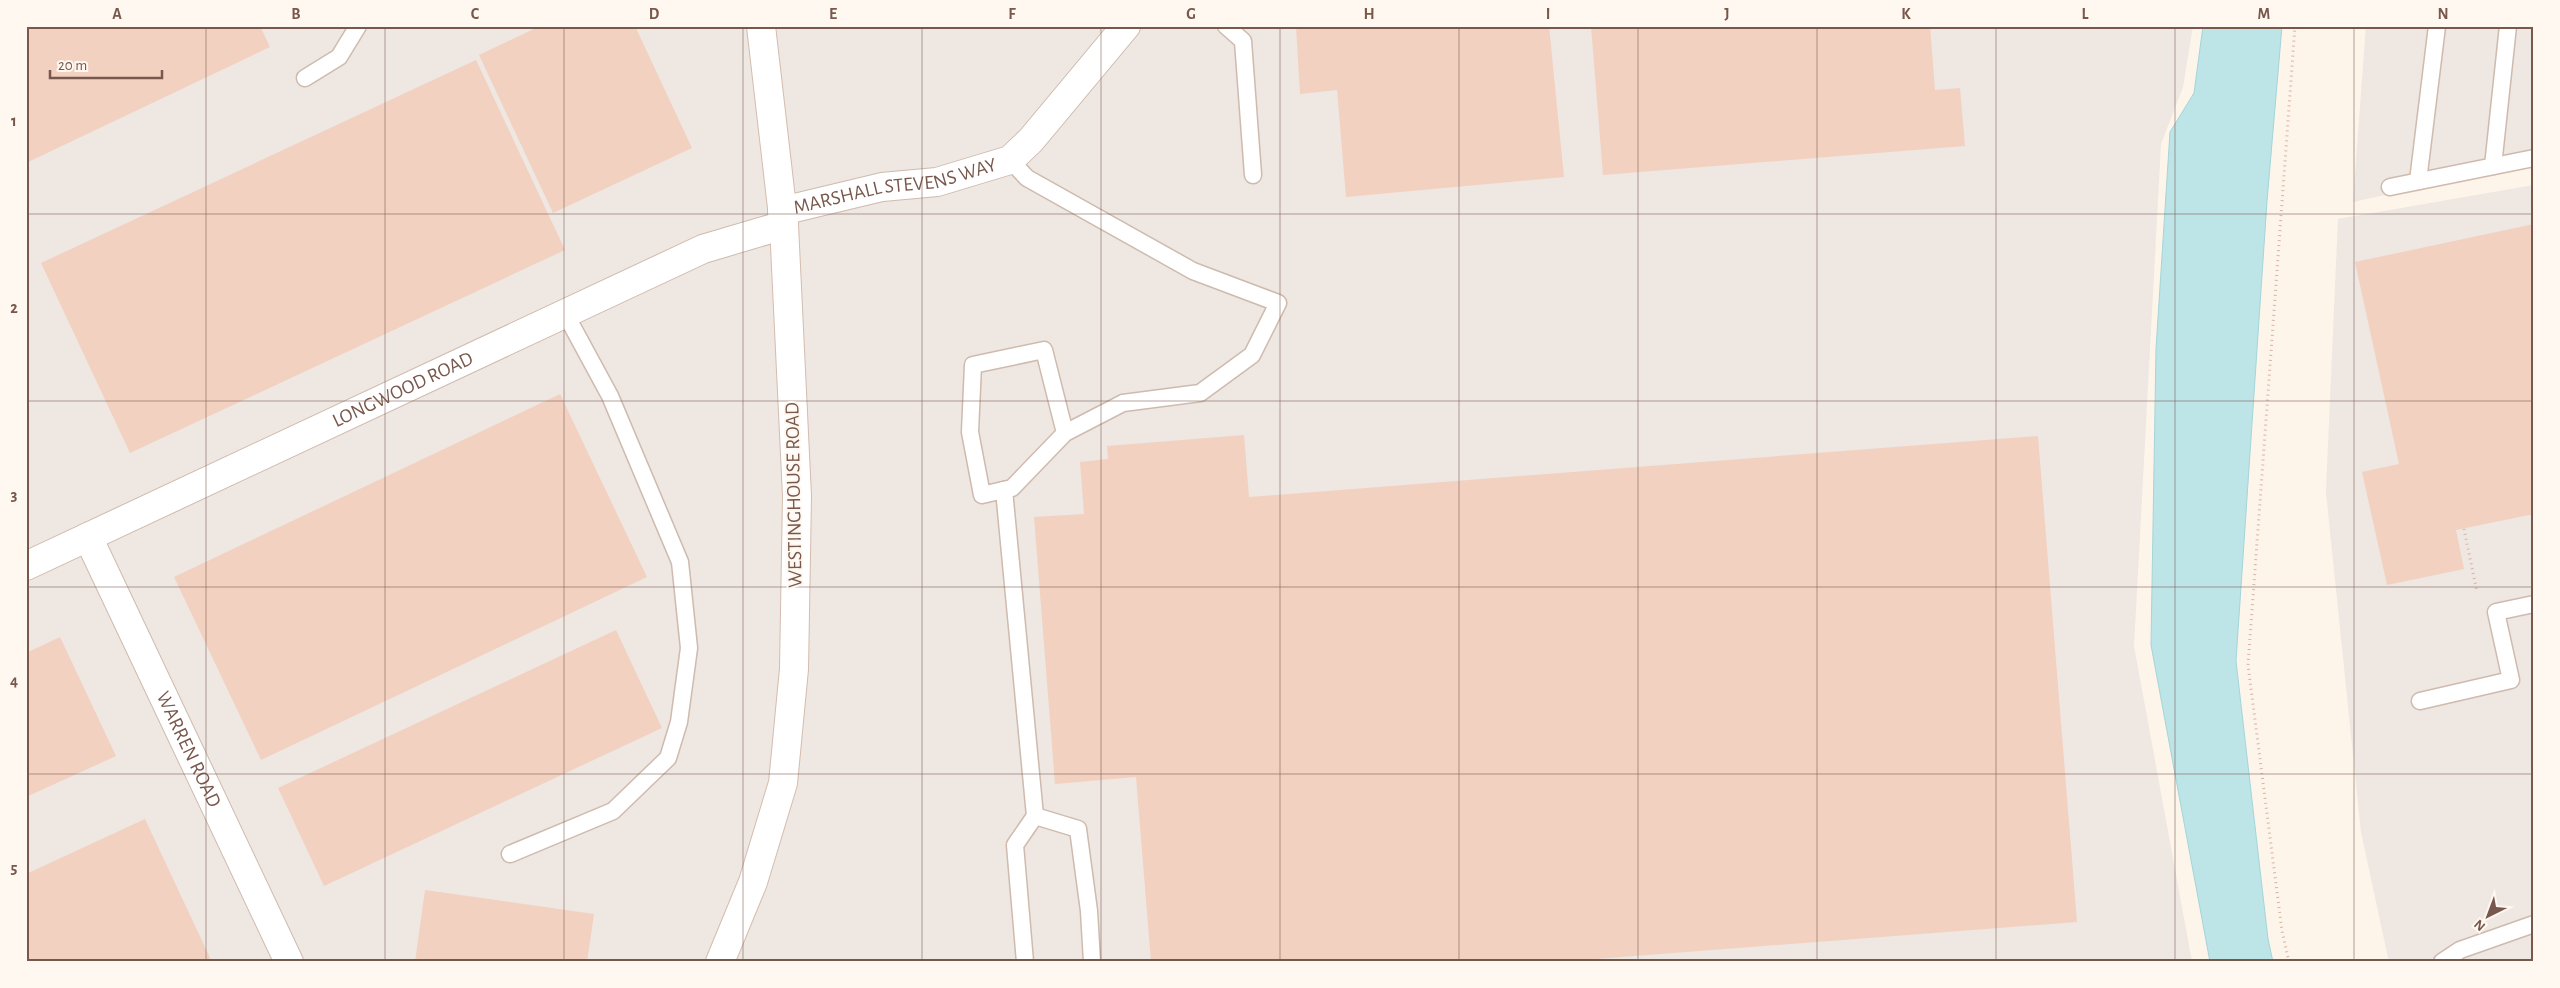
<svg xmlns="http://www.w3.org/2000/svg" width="2560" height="988" viewBox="0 0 2560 988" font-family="'Alegreya Sans',sans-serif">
	<rect width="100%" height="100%" fill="#fdf4ea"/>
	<g fill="#eee7e2">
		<polygon points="26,26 2193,26 2183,87 2161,144 2134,646 2192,962 26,962"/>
		<polygon points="2366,26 2534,26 2534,162 2353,202"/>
		<polygon points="2534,185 2534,962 2389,962 2361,832 2326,492 2338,219"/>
	</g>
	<polygon fill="#bde4e7" stroke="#a4d5d9" points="2203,26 2282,26 2267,201 2236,661 2268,939 2273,962 2210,962 2151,645 2156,349 2170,132 2194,93"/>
	<g fill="#f2d1c1">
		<polygon points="26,26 260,26 270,47 26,163"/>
		<polygon points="540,26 635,26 692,148 553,213 479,55"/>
		<polygon points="1296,26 1549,26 1564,177 1346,197 1337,90 1300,94"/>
		<polygon points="1591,26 1930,26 1935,90 1960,88 1965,146 1603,175"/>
		<polygon points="476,60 565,250 130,453 41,263"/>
		<polygon points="2534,224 2534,514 2456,530 2464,569 2387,585 2362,472 2399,464 2355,262"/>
		<polygon points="560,394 647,577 261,760 174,577"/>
		<polygon points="1244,435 1249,497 2038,436 2077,922 1557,962 1151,962 1136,777 1055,784 1034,517 1084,514 1080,462 1108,459 1107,446"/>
		<polygon points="616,630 662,728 324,886 278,788"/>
		<polygon points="60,637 116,756 26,797 26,653"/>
		<polygon points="145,819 212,962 26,962 26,874"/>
		<polygon points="425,890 594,914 587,962 415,962"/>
	</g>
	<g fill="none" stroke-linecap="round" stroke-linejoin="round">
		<g stroke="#cfbaae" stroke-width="19">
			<g id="lane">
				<polyline points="1226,26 1243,41 1253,175"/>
				<polyline points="305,78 339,57 358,26"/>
				<polyline points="1010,160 1027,178 1193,271 1278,303 1252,355 1200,393 1123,403 1065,433 1012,488 982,495 970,432 973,365 1044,350 1065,433"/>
				<polyline points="2493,166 2508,26"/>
				<polyline points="2418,181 2437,26"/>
				<polyline points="2390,187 2534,158"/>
				<polyline points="1004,490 1035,816 1015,845 1025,962"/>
				<polyline points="2420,701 2511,680 2496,612 2534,604"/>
				<polyline points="1035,816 1078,829 1089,911 1092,962"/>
				<polyline points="510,854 613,811 668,758 679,722 689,648 680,562 610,396 565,313"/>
				<polyline points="2442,962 2460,950 2534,924"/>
			</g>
		</g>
		<g stroke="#cfbaae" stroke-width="30">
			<g id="street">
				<path id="s1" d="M782,211L882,187L937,182L1010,160L1031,140L1126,26"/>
				<path id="s2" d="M88,537L289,962"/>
				<path id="s3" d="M26,566L703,249L784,225"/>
			</g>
		</g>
		<g stroke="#d5bcae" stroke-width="30">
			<polyline id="secondary" points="720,962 753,882 783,783 794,669 797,496 784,225 761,26"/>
		</g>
		<g stroke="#d8b4a4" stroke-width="3" stroke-dasharray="1 4" stroke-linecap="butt">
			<polyline points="2464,529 2477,592"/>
			<polyline points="2289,962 2282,931 2248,665 2295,26"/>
		</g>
		<use href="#lane" stroke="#fff" stroke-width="16"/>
		<use href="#street" stroke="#fff" stroke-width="28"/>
		<use href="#secondary" stroke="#fff" stroke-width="28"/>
	</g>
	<path fill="none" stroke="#78584c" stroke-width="1" stroke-opacity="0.55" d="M206,26V962M385,26V962M564,26V962M743,26V962M922,26V962M1101,26V962M1280,26V962M1459,26V962M1638,26V962M1817,26V962M1996,26V962M2175,26V962M2354,26V962M26,214H2534M26,401H2534M26,587H2534M26,774H2534"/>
	<g text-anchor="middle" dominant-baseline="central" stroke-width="4" stroke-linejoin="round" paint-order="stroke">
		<g font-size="20" fill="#78584c" stroke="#fff8f0">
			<text stroke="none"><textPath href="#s1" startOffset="116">MARSHALL STEVENS WAY</textPath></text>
			<text stroke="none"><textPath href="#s3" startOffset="416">LONGWOOD ROAD</textPath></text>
			<text transform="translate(794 495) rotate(-91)">WESTINGHOUSE ROAD</text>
			<text stroke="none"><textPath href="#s2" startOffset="235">WARREN ROAD</textPath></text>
		</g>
	</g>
	<rect width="2560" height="988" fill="none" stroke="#fff8f0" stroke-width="55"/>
	<g transform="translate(2488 916) rotate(222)" stroke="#fff8f0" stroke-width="4" paint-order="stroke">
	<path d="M0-4L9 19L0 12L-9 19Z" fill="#78584c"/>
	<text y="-8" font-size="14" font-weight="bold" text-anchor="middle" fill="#78584c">N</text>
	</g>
	<path d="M50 70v8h112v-8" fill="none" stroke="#78584c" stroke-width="2.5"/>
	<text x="58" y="70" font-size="15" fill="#78584c" stroke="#fff8f0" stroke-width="4" paint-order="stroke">20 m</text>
	<rect x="28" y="28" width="2504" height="932" fill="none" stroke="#78584c" stroke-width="2"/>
	<g font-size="16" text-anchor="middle" font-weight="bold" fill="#78584c">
		<text x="117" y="19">A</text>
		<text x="296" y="19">B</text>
		<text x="475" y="19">C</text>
		<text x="654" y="19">D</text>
		<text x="833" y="19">E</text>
		<text x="1012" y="19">F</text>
		<text x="1191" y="19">G</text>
		<text x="1369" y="19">H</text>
		<text x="1548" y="19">I</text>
		<text x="1727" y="19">J</text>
		<text x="1906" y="19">K</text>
		<text x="2085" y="19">L</text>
		<text x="2264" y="19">M</text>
		<text x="2443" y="19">N</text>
		<text x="14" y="126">1</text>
		<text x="14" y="313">2</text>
		<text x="14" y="500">3</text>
		<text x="14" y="686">4</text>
		<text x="14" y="873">5</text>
	</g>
</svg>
